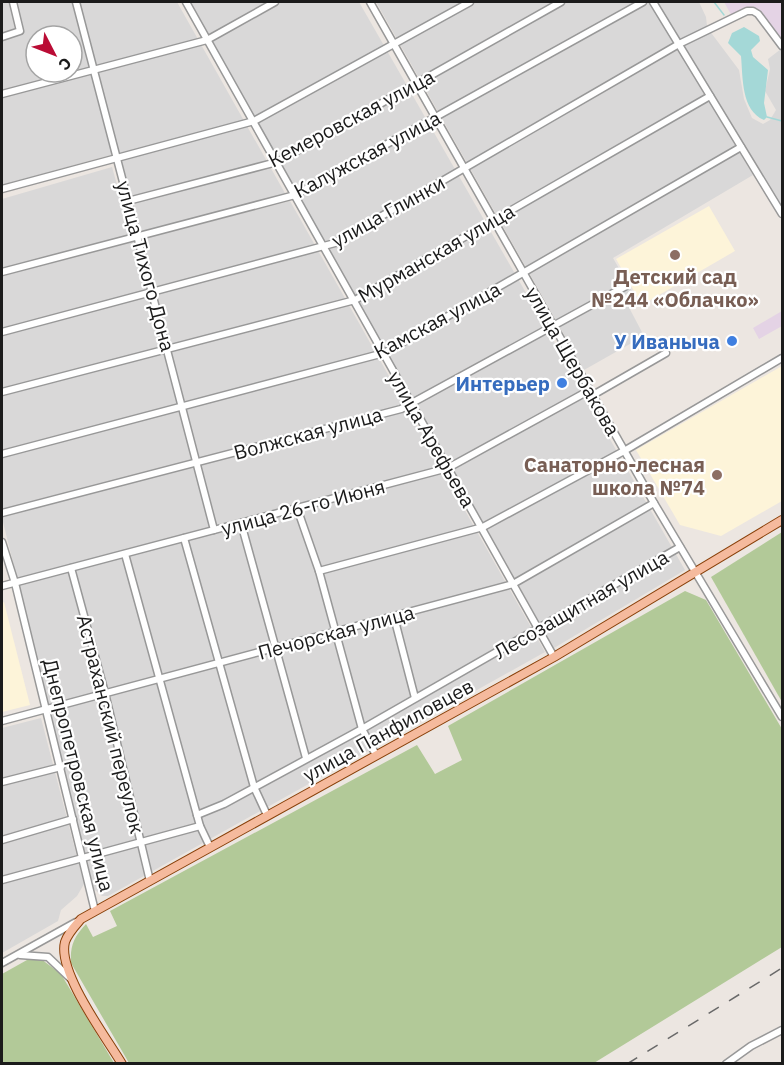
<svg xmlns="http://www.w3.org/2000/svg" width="784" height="1065" viewBox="0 0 784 1065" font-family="'IBM Plex Sans',sans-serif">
	<rect width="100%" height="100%" fill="#ece6e1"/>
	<g fill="#d9d8d8" fill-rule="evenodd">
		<path d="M2,2H177L286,195L140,234L118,153L2,185ZM36,36H72V72H36Z"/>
		<polygon points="189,2 359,2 685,570 554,648"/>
		<polygon points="376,2 699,2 706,17 707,26 676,45 753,175 613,258 632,291 623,296 644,336 584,370"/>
		<polygon points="709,30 739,70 744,99 752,118 763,124 770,120 776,110 765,91 770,69 768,59 781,49 782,50 782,209 682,45"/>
		<polygon points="112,167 131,234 2,269 2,199"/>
		<polygon points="290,201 545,652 108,896 102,896 94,889 2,518 2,276"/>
		<polygon points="41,718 84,884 77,896 61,910 58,921 2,953 2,728"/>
	</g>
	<g fill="#e4d3e5">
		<polygon points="724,2 782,2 782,46 753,6 733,18"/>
		<polygon points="782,311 782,326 759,339 753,328"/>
	</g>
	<g fill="#fdf4d9">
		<polygon points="709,206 735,251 647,302 643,295 638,298 616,259"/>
		<polygon points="782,366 782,501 721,536 680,525 636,450"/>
		<polygon points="4,602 30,705 2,712 2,603"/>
	</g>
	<g fill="#b2c998">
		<polygon points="782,532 782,702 711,577"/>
		<path d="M685,591L706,600L782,729V947L594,1063H129L71,963C70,945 74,937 86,924L93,937L117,926L110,911L417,745L435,774L462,760L448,726Z"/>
		<polygon points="41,959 61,974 114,1063 2,1064 2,974 27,960"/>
	</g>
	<path fill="#a4d8d7" d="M744,27L759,36L760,41L751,50L753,57L768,70L764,103L767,117L764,120C741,110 743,78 741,56L728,43L732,33Z"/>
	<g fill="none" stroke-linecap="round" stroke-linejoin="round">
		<g stroke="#a4d8d7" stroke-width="1.5">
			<polyline points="714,2 724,15"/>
			<polyline points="767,117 782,121"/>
		</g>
		<g stroke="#989898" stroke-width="9">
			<g id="minor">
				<polyline points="76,2 214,530"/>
				<polyline points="186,2 554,657"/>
				<polyline points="370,2 654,503 782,717"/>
				<polyline points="653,2 782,214"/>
				<polyline points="2,37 20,31 13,2"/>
				<polyline points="2,94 207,40 275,2"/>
				<polyline points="2,189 254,121 470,2"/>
				<polyline points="128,201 277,162 561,2"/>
				<polyline points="2,272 295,195 643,2"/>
				<polyline points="2,332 335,243 679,44 747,11 753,11 758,14 782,46"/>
				<polyline points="2,392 355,300 710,96"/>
				<polyline points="593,395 666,353"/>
				<polyline points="2,454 384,353 741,147"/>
				<polyline points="297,508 319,571 362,729 376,755"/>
				<polyline points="2,513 401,409 626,286"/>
				<polyline points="241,523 306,758"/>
				<polyline points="184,538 254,787 267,815"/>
				<polyline points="2,542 15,583 95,911"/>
				<polyline points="125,554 200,826 210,847"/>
				<polyline points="71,568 105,693 150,881"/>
				<polyline points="319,571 483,527 624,451 782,358"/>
				<polyline points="2,586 448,468 590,390"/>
				<polyline points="394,617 415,698"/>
				<polyline points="2,721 513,584 654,503"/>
				<polyline points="2,782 61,767"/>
				<polyline points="197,815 224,804 362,729 680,547"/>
				<polyline points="2,840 73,819"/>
				<polyline points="2,880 200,826"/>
				<polyline points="20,955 48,957 70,978"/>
				<polyline points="2,963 76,922"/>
				<polyline points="726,1064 751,1046 782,1030"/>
			</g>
		</g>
		<g stroke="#894009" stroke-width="10">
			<path id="major" d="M122,1064C106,1037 57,972 65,942C68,933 75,926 81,919L554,657L782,520"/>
		</g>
		<use href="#minor" stroke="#fff" stroke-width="6"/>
		<use href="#major" stroke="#f5ba9d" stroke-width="8"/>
		<polyline stroke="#696969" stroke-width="1.5" stroke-dasharray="12 12" stroke-linecap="butt" points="627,1064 782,968"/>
	</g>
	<g fill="#8d6e63" stroke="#fff" stroke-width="2">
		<circle cx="675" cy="255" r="6"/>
		<circle cx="717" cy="475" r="6"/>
	</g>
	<g fill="#3f7fe0" stroke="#fff" stroke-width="2">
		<circle cx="732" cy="341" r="6"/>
		<circle cx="562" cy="383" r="6"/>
	</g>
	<g text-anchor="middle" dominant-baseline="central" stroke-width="4.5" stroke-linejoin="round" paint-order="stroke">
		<g font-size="20" fill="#1b1b1b" stroke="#fff">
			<text transform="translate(351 118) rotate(-28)">Кемеровская улица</text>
			<text transform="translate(367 154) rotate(-28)">Калужская улица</text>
			<text transform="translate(388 211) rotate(-29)">улица Глинки</text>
			<text transform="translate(436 253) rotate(-30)">Мурманская улица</text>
			<text transform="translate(146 266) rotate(75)">улица Тихого Дона</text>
			<text transform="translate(437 320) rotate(-28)">Камская улица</text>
			<text transform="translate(573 361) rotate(60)">улица Щербакова</text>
			<text transform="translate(308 433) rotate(-15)">Волжская улица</text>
			<text transform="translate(432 439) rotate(60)">улица Арефьева</text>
			<text transform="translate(303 507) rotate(-15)">улица 26-го Июня</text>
			<text transform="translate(581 604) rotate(-30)">Лесозащитная улица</text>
			<text transform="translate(336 632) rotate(-15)">Печорская улица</text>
			<text transform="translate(111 724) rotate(76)">Астраханский переулок</text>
			<text transform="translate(388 730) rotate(-29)">улица Панфиловцев</text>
			<text transform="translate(79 775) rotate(76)">Днепропетровская улица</text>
		</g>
		<g font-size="20" font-weight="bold" fill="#785e54" stroke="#fff">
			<text x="675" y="276">Детский сад<tspan x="675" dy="23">№244 «Облачко»</tspan></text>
			<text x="705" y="464" text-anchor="end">Санаторно-лесная<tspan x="705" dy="23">школа №74</tspan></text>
		</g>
		<g font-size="20" font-weight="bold" fill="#366cbe" stroke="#fff" text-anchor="end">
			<text x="720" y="341">У Иваныча</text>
			<text x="550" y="383">Интерьер</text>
		</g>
	</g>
	<rect width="784" height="1065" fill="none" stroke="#1b1b1b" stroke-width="6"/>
	<g transform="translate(54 54) rotate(132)"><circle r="28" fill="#ffffff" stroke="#a4a4a4" stroke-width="1.5"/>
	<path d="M0-4.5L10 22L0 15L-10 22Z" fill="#ba0c35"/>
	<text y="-9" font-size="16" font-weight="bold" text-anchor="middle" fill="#1b1b1b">С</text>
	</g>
</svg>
